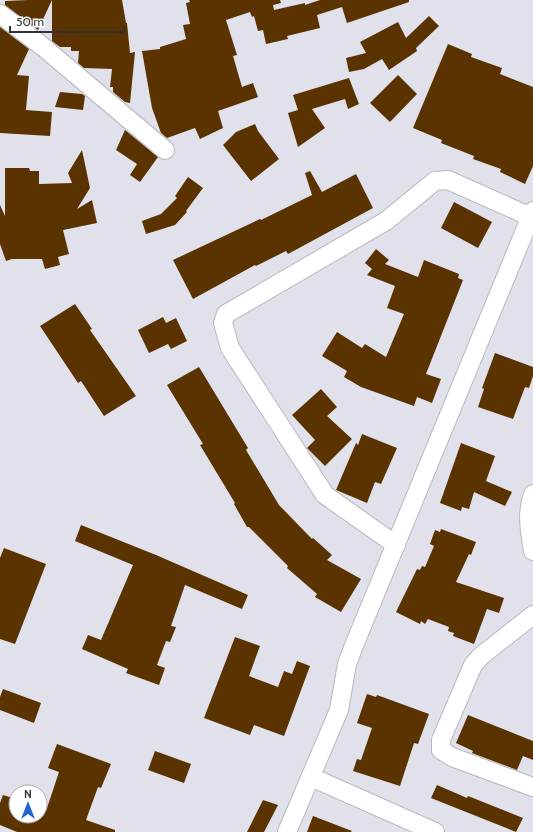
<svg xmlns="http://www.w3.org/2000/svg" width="533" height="832" viewBox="0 0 533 832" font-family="Cabin,sans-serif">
	<rect width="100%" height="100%" fill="#e1e1ec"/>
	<g fill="#5a3300">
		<polygon points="28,0 122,0 126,23 127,23 130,53 135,52 130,103 125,102 113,92 113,87 110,87 112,69 84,68 78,63 79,51 71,51 71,47 60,47 52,41 52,0 38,30 5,5 5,1"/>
		<polygon points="189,0 280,0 281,3 273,5 274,10 305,3 305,5 320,0 409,0 409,2 347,23 342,7 317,15 320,28 287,36 288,39 266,44 263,30 258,31 254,16 252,17 250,12 226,20 237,55 233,56 242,87 253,83 258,97 218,111 223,128 200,139 195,128 167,138 161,133 152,108 142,51 160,49 160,47 186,39 183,25 190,24 186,3 190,2"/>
		<polygon points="429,16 439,26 416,48 417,51 389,70 382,59 364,69 349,72 346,58 366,53 360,42 398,22 406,38"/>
		<polygon points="0,27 29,49 17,75 29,76 26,110 52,112 50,136 0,133"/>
		<polygon points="448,44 472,54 471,57 502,68 500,74 533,87 533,166 525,184 500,172 501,169 473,159 474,156 441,143 442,140 413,128"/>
		<polygon points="398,75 417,94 390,122 370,103"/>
		<polygon points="349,78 359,104 348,109 345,99 312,109 325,128 298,147 288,113 298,110 293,95"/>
		<polygon points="60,92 82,94 85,96 83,110 55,107"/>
		<polygon points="255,124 258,131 279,159 251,181 223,145 236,132"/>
		<polygon points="125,130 158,157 140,182 130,175 137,164 116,150"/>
		<polygon points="82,150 90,188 77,209 92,200 97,223 63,230 69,254 58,257 60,265 45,269 42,259 12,259 6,261 0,244 0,205 5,216 5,168 29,168 30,171 39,171 39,184 72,183 68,173"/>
		<polygon points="310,171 322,192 356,174 373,208 288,254 286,251 256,266 255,265 193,299 173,260 260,219 261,220 312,195 305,173"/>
		<polygon points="188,177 203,188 186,211 187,212 175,225 146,234 142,221 161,214 177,198 175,196"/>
		<polygon points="454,202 492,222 478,248 441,228"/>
		<polygon points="376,249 389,260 385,264 418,277 424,260 459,274 458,278 463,280 426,374 441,379 432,403 417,397 414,406 361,387 344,377 347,371 322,356 337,332 362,348 365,344 386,357 404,314 387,308 395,286 367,275 372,269 365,263"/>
		<polygon points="75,304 92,329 90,330 136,396 104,416 81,381 78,383 40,326"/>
		<polygon points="163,317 166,323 176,318 187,341 171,349 168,344 149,353 138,330"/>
		<polygon points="495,353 533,367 533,376 529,388 525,387 513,419 478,407 484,389 482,388"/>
		<polygon points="199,367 248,448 246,450 279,505 312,539 313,538 332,555 327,560 361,579 341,612 315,597 317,594 287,568 288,566 249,527 247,527 234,504 235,503 200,445 203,444 167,385"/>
		<polygon points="321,389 337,407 327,416 352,439 325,466 307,448 315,440 292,415"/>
		<polygon points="362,434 397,448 381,484 375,482 367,503 336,490 356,443 358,445"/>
		<polygon points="461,443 495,456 486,481 512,492 505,506 474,492 469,509 462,507 461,511 440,503"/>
		<polygon points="81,525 156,555 248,595 242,609 185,585 171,626 176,627 170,642 166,641 157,665 165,668 159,685 126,673 128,669 82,649 88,635 101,640 133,565 75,541"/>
		<polygon points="441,529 476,542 471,555 469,554 456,582 504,598 499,613 487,609 474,644 453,636 454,633 448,631 449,627 428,619 425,624 421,621 420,624 396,612 417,569 420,570 422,566 425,567 434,546 430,544 435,530 440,532"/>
		<polygon points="4,548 46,564 15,644 0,639 0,558"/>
		<polygon points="235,637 260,646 249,676 278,687 284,671 292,674 297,661 310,666 284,736 254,725 250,735 204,718"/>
		<polygon points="3,689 41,703 34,723 0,710 0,697"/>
		<polygon points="367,694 376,697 377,695 429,714 418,744 414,743 400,786 353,771 357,759 361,760 372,728 357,723"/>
		<polygon points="468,715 533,741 533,760 523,756 517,770 472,753 473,751 456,743"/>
		<polygon points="57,744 111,764 101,788 98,787 86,820 115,830 115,832 17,832 0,825 0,803 3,795 16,799 16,816 40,816 40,808 46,811 59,772 48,768"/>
		<polygon points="155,751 191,764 184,783 148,770"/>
		<polygon points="437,785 467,798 468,796 523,818 516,832 431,798"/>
		<polygon points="263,800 278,805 264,832 247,832"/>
		<polygon points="313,816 352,831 351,832 307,832"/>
	</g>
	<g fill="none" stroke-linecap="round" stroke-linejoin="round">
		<g stroke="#b7b8c1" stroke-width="20">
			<g id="minor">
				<polyline points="0,14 42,46 165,150"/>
				<path d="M533,494C526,514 530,532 533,551"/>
				<polyline points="396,545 325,495 230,348 223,323 226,314 386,221 435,181 448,180 531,217"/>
				<polyline points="533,615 481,656 473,665 441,740 441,750 452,757 533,787"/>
				<polyline points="311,777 435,832"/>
				<polyline points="287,832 339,710 347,664 353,648 533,211"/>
			</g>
		</g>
		<use href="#minor" stroke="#fff" stroke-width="18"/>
	</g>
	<g transform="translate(28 804)"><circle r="19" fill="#ffffff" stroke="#adadae"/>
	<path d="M0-3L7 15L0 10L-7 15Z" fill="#2163cf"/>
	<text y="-6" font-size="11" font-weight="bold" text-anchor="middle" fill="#313135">N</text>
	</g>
	<path d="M10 26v6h114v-6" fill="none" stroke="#313135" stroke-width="2"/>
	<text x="16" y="26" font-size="12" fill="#313135" stroke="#ffffff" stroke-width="3" paint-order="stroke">50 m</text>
</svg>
